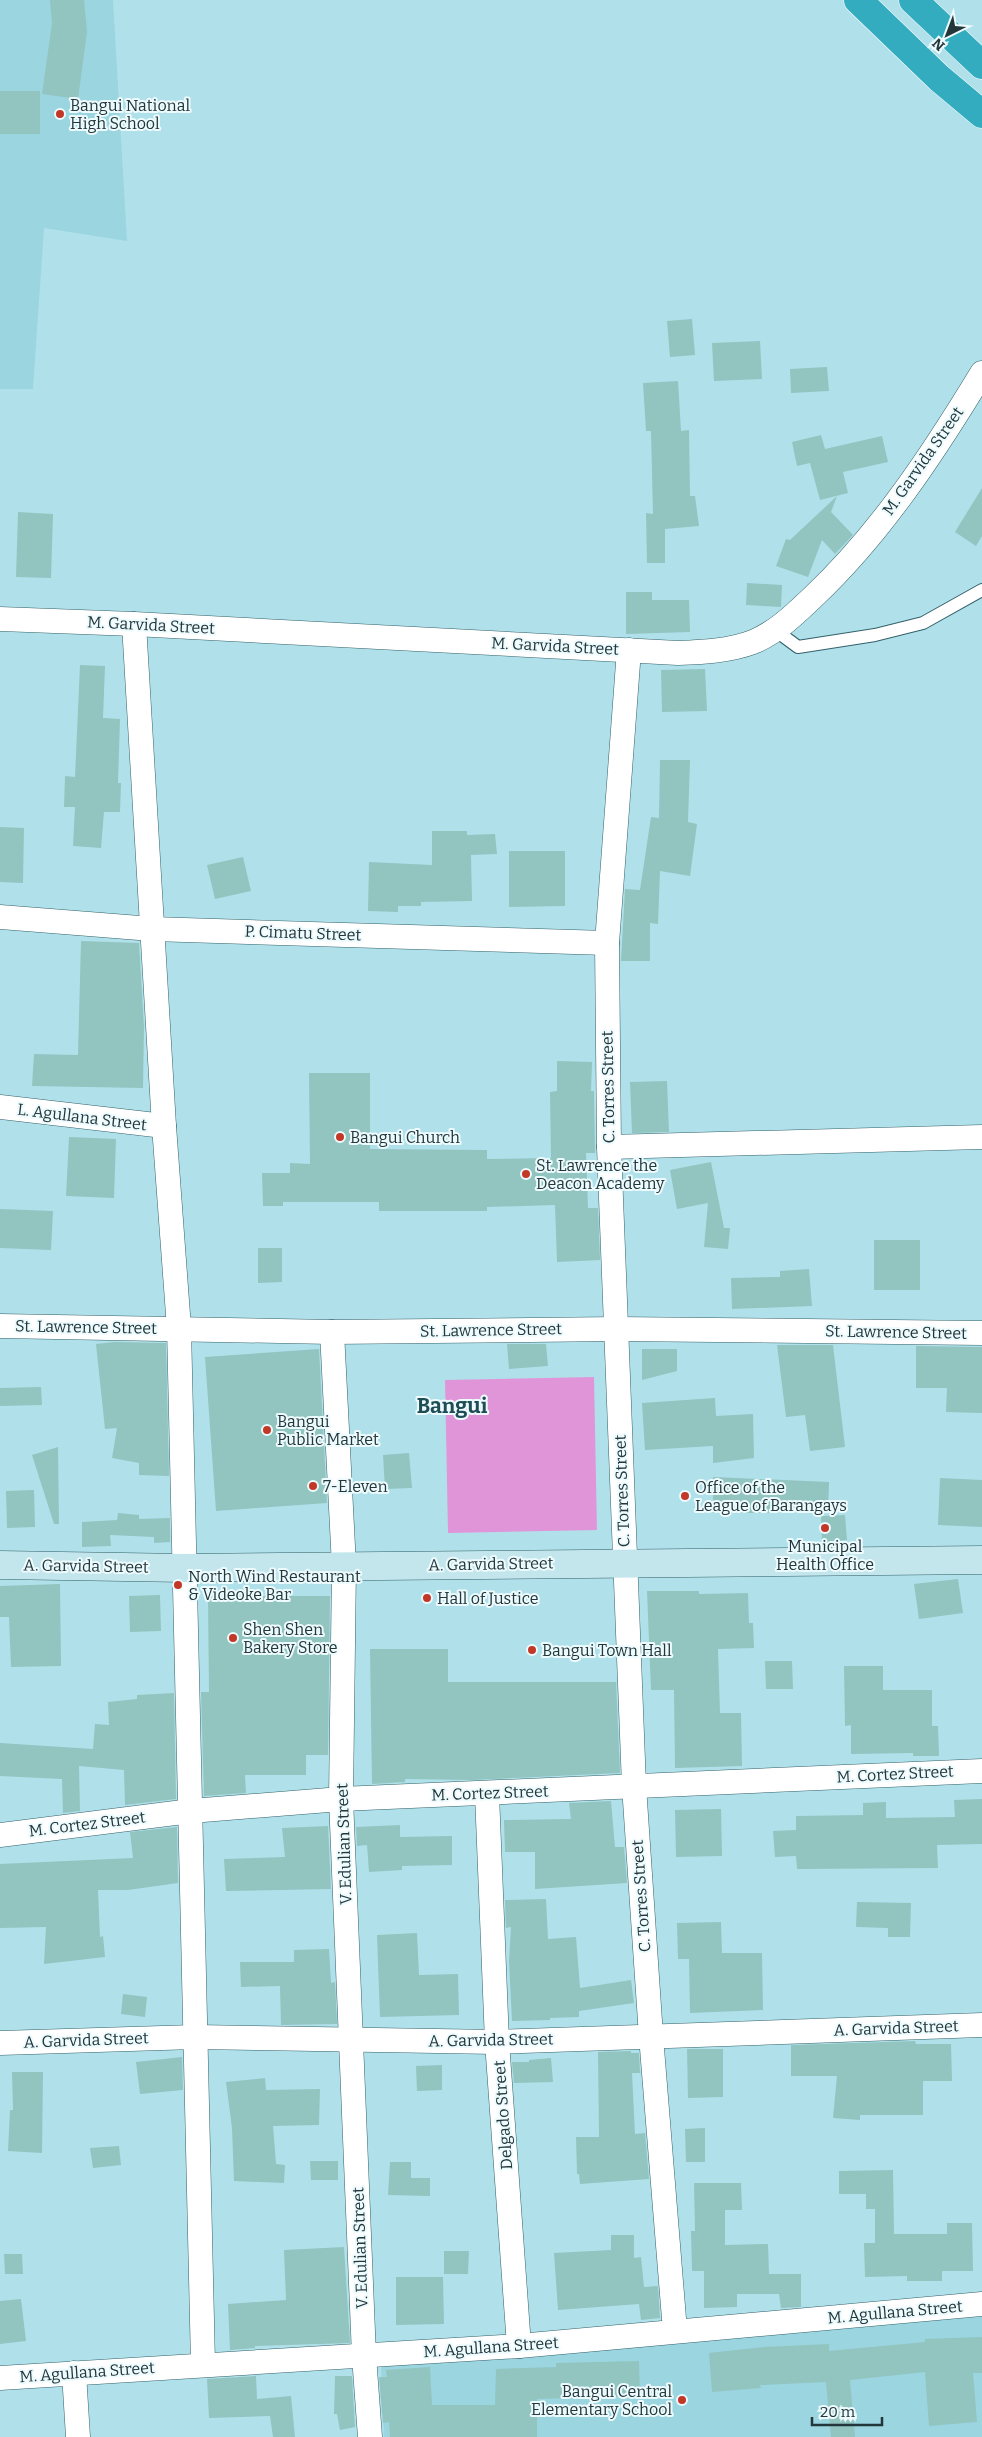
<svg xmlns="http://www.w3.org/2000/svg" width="982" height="2437" viewBox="0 0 982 2437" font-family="Bitter,serif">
	<rect width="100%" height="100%" fill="#b0e1eb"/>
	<g fill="#9bd5e0">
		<polygon points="0,0 113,0 127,241 44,228 33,389 0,389"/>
		<polygon points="982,2315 982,2437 384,2437 381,2364"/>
	</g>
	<polygon fill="#e195d9" points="594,1377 597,1530 448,1533 445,1380"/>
	<g fill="#92c4c0">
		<polygon points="50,0 84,0 87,32 78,99 42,94 52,23"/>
		<rect x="0" y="91" width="40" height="43"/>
		<polygon points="692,319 695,355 670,357 667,321"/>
		<polygon points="760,341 762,379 714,381 712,343"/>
		<polygon points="827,367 829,391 791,393 790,369"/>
		<polygon points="678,381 681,431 689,430 690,496 695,496 699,526 665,529 665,563 647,563 646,513 653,514 651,431 646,431 643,383"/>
		<polygon points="821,435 825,449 882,436 888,462 843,472 848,493 820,500 810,463 797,466 792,442"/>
		<polygon points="982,488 982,536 976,546 955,532"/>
		<polygon points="837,496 831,512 853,535 851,537 835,554 822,540 808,577 776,566 786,539 790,540"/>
		<polygon points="18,512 53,514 51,578 16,577"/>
		<polygon points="747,583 782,585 781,607 746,605"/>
		<polygon points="626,592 652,592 652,600 689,600 690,632 626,634"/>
		<polygon points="80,665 105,666 103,718 120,719 118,783 121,783 120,812 104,812 101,848 73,846 75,807 64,807 65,776 75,777"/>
		<polygon points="705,669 707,711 662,712 661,670"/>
		<polygon points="660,760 690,760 688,822 697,824 690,876 660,871 658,924 650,923 650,961 621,961 625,889 640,890 651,817 659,818"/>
		<polygon points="0,827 24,828 23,883 0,882"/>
		<polygon points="432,831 467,831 467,835 495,834 497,854 471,855 472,901 421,902 421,906 398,906 398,912 368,911 369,862 432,865"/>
		<polygon points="509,851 565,851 565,906 509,907"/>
		<polygon points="243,857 251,891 215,899 207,865"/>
		<polygon points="81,941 139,943 144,1027 143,1088 32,1086 34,1054 78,1055"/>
		<polygon points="557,1061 592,1062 591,1091 594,1091 595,1153 586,1153 588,1208 598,1208 600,1260 557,1262 555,1205 487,1207 487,1211 379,1211 379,1202 283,1202 283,1206 263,1206 262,1173 290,1173 290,1163 310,1164 309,1073 370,1073 370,1149 487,1150 487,1159 551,1158 550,1092 557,1091"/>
		<polygon points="667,1081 669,1132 632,1133 630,1082"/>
		<polygon points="69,1137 116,1139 114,1198 66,1196"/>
		<polygon points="711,1162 724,1228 730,1228 728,1249 704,1247 708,1203 677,1209 670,1170"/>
		<polygon points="0,1209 53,1211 51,1250 0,1248"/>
		<rect x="874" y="1240" width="46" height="50"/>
		<polygon points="258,1248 282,1248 282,1282 258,1283"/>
		<polygon points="809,1269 812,1306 732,1309 731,1278 780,1277 780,1271"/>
		<polygon points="115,1342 166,1343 169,1476 139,1475 139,1463 112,1458 117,1428 105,1429 96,1344"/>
		<polygon points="507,1344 546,1344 548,1366 509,1369"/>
		<polygon points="777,1345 833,1345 845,1447 810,1451 805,1415 786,1417"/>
		<polygon points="916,1346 982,1347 982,1413 946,1412 947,1388 916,1388"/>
		<polygon points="319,1349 327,1503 216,1511 205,1357"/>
		<polygon points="642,1349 677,1349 677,1371 642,1380"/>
		<polygon points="41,1387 42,1405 0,1406 0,1388"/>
		<polygon points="715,1398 716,1416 753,1414 754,1458 713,1463 713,1446 645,1450 642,1403"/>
		<polygon points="58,1447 59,1524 54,1524 32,1455"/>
		<polygon points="409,1453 412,1488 385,1489 383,1455"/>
		<polygon points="713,1477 829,1482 828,1511 778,1509 778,1513 713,1513"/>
		<polygon points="940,1478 982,1480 982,1527 938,1525"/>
		<polygon points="34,1490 35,1527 7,1528 6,1491"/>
		<polygon points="118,1513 139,1515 139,1519 170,1518 170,1542 154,1543 154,1537 110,1535 111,1546 82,1547 82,1522 117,1520"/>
		<polygon points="845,1515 847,1540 822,1542 821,1516"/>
		<polygon points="958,1579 963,1613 919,1619 914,1584"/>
		<polygon points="60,1584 61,1666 11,1667 9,1617 0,1617 0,1586"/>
		<polygon points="647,1591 699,1591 699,1594 748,1593 749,1623 753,1623 754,1648 718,1649 720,1713 741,1713 742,1766 675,1768 674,1690 651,1690"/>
		<polygon points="160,1595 161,1631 130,1632 129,1596"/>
		<polygon points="208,1596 330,1596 328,1755 306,1755 306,1775 245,1775 246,1793 204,1796 201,1692 209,1692"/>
		<polygon points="370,1649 448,1649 448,1682 616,1682 620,1773 472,1780 405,1779 405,1782 372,1784"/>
		<polygon points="765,1661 792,1661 793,1689 766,1689"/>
		<polygon points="844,1666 883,1666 883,1690 932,1690 932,1726 938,1726 939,1756 913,1756 913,1753 851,1754 851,1725 845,1726"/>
		<polygon points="174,1693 176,1799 125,1805 124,1770 79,1766 80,1811 63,1813 62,1779 0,1776 0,1743 93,1749 95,1724 109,1725 108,1702 137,1699 137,1695"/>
		<polygon points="982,1799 982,1844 937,1845 938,1868 797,1869 796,1856 775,1857 773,1831 796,1830 796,1816 863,1815 863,1803 886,1802 886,1818 955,1817 954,1800"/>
		<polygon points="611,1801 615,1847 624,1847 627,1883 535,1889 535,1852 505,1852 504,1820 571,1819 569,1803"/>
		<polygon points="721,1809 722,1856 676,1857 675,1810"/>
		<polygon points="400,1825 400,1837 452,1836 452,1865 402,1866 402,1870 369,1872 367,1845 357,1846 356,1827"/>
		<polygon points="328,1826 331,1889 226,1891 224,1859 285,1857 282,1828"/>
		<polygon points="177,1827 178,1883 128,1890 98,1890 100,1937 103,1936 105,1957 44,1964 46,1927 0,1928 0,1864 133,1858 130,1832"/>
		<polygon points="546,1899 548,1939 576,1937 580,1988 631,1980 634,2003 579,2011 579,2017 550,2018 550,2020 512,2021 509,1961 511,1927 506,1928 505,1900"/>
		<polygon points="857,1902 911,1903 910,1937 888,1937 888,1928 856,1927"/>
		<polygon points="721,1922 722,1953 762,1953 763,2010 690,2013 689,1959 678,1959 677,1923"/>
		<polygon points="417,1933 419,1975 458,1974 459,2015 380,2017 377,1935"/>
		<polygon points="329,1949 331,1983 335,1982 337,2024 281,2025 280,1986 241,1987 240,1962 294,1962 294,1950"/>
		<polygon points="123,1994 147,1997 145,2017 121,2014"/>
		<polygon points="915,2041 916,2044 951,2044 952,2081 923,2081 923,2115 860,2115 860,2120 833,2118 837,2076 791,2076 791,2045"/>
		<polygon points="687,2049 723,2049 723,2097 688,2098"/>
		<polygon points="631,2051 631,2053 639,2053 640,2073 632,2073 635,2134 645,2133 649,2179 580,2184 579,2174 577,2174 576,2137 599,2137 598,2052"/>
		<polygon points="182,2057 183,2090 140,2094 136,2062"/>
		<polygon points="551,2058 553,2082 514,2083 512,2062 529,2062 529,2060"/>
		<polygon points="442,2065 442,2090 417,2091 416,2066"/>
		<polygon points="12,2072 43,2072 42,2153 8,2151 10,2110 13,2110"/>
		<polygon points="265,2078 266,2090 320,2089 319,2125 273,2126 276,2164 285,2165 284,2183 234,2181 232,2128 226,2082"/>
		<polygon points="705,2128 705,2162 686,2162 685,2129"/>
		<polygon points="119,2146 121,2165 93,2168 90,2148"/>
		<polygon points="310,2161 338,2161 338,2180 311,2180"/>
		<polygon points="390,2162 411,2162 411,2178 430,2178 430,2196 388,2195"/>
		<polygon points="893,2170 894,2234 947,2234 947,2223 972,2223 973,2271 942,2271 942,2281 907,2281 907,2276 865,2277 864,2243 875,2243 875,2209 866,2209 866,2194 839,2194 839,2171"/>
		<polygon points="694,2183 741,2183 742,2210 725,2210 725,2245 768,2244 769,2274 801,2274 801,2307 781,2308 779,2294 737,2294 737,2307 704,2308 704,2271 692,2271 691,2231 695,2231"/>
		<polygon points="611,2235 634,2235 634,2258 641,2257 644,2287 658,2286 660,2318 641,2320 639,2304 558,2310 554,2253 611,2250"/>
		<polygon points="344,2247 350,2343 255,2346 255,2348 230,2350 228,2304 286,2300 284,2250"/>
		<polygon points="444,2251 469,2251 468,2274 444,2274"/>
		<polygon points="4,2254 22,2254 23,2274 5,2274"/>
		<polygon points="396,2277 443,2277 444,2324 396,2325"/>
		<polygon points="21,2299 26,2341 0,2344 0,2301"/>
		<polygon points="982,2337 982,2373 973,2373 977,2422 929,2426 925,2372 850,2380 855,2437 831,2437 826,2382 760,2385 761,2388 712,2392 709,2353 764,2347 829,2344 829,2351 925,2342 925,2339"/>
		<polygon points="639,2361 640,2396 537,2399 537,2437 390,2437 389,2422 383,2423 379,2377 387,2377 386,2370 430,2367 432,2405 495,2405 496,2369 556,2367 556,2363"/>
		<polygon points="256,2376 257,2399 291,2396 295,2437 273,2437 270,2416 209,2418 207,2379"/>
		<polygon points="335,2376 352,2376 355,2427 340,2430 337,2414 334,2414"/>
	</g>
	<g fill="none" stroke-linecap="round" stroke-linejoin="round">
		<g stroke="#336169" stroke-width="14">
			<polyline id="lane" points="775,630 798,647 875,635 923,623 982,590"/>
		</g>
		<g stroke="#336169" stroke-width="25">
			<g id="street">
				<path d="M0,619L134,624L678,653C703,652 729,651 753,642C777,632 795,614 813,597C881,533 934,452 982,373"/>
				<polyline points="134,624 164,1126 179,1328 203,2364"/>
				<polyline points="629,650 607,943 609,1147 634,1786 651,2036 675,2331"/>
				<polyline points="0,917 152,929 607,943"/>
				<polyline points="0,1107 164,1126"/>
				<polyline points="609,1147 982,1137"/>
				<polyline points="0,1326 332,1332 617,1329 982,1333"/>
				<polyline points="332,1332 344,1566 341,1799 364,2356 370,2437"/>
				<polyline points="487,1794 497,2042 519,2346"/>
				<polyline points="0,1835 191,1811 341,1799 982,1771"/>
				<polyline points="0,2043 195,2037 497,2042 982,2025"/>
				<polyline points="74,2373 78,2437"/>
				<polyline points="0,2378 519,2346 982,2304"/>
			</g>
		</g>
		<g stroke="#336169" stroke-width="29">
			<polyline id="secondary" points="0,1565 185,1568 982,1560"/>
		</g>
		<g stroke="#fff" stroke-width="29">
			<g id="highway">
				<polyline points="858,0 939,78 982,114"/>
				<polyline points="913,0 982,65"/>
			</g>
		</g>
		<use href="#lane" stroke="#fff" stroke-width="12"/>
		<use href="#street" stroke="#fff" stroke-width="24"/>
		<use href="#secondary" stroke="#c2e6ec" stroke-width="28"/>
		<use href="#highway" stroke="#34acbf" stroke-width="28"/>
	</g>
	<g fill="#c33726" stroke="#edfbfe" stroke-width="2">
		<circle cx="60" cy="114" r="5"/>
		<circle cx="340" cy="1137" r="5"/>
		<circle cx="526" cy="1174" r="5"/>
		<circle cx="267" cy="1430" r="5"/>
		<circle cx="313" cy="1486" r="5"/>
		<circle cx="685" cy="1496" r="5"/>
		<circle cx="825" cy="1528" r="5"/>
		<circle cx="178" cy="1585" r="5"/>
		<circle cx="427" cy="1598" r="5"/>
		<circle cx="233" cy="1638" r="5"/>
		<circle cx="532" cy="1650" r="5"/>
		<circle cx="682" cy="2400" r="5"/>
	</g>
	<g text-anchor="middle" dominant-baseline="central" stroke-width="4" stroke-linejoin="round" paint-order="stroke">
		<g font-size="16" fill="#23373b" stroke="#edfbfe" text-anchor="start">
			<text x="70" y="105">Bangui National<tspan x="70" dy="18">High School</tspan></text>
			<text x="350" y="1137">Bangui Church</text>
			<text x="536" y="1165">St. Lawrence the<tspan x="536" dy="18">Deacon Academy</tspan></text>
			<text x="277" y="1421">Bangui<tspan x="277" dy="18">Public Market</tspan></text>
			<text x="323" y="1486">7-Eleven</text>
			<text x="695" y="1487">Office of the<tspan x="695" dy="18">League of Barangays</tspan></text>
			<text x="825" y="1546" text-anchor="middle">Municipal<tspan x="825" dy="18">Health Office</tspan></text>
			<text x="188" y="1576">North Wind Restaurant<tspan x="188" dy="18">&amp; Videoke Bar</tspan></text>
			<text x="437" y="1598">Hall of Justice</text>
			<text x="243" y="1629">Shen Shen<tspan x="243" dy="18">Bakery Store</tspan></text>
			<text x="542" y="1650">Bangui Town Hall</text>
			<text x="672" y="2391" text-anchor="end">Bangui Central<tspan x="672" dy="18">Elementary School</tspan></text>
		</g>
		<g font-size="16" fill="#23373b" stroke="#edfbfe">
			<text transform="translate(923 461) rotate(-55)">M. Garvida Street</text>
			<text transform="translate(151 625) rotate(3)">M. Garvida Street</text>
			<text transform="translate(555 646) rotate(3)">M. Garvida Street</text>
			<text transform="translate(303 933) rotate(2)">P. Cimatu Street</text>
			<text transform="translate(608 1087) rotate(-91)">C. Torres Street</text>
			<text transform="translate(82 1117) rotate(7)">L. Agullana Street</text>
			<text transform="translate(86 1327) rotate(1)">St. Lawrence Street</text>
			<text transform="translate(491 1330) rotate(-1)">St. Lawrence Street</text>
			<text transform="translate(896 1332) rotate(1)">St. Lawrence Street</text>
			<text transform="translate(622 1491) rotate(-92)">C. Torres Street</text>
			<text transform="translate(491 1564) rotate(-1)">A. Garvida Street</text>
			<text transform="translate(86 1566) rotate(1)">A. Garvida Street</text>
			<text transform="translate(895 1774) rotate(-3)">M. Cortez Street</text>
			<text transform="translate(490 1793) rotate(-2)">M. Cortez Street</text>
			<text transform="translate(87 1824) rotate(-7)">M. Cortez Street</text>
			<text transform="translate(344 1844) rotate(-92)">V. Edulian Street</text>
			<text transform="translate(641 1896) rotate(-94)">C. Torres Street</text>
			<text transform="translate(896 2028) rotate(-2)">A. Garvida Street</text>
			<text transform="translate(86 2040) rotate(-2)">A. Garvida Street</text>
			<text transform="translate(491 2040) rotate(-1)">A. Garvida Street</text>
			<text transform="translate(503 2115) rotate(-94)">Delgado Street</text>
			<text transform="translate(360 2248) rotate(-92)">V. Edulian Street</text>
			<text transform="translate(895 2312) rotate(-5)">M. Agullana Street</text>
			<text transform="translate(491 2347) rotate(-4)">M. Agullana Street</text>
			<text transform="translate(87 2372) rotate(-4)">M. Agullana Street</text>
		</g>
		<g font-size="21" font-weight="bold" fill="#1f4d55" stroke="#edfbfe">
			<text x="452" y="1406">Bangui</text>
		</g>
	</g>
	<g transform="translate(947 35) rotate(222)" stroke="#edfbfe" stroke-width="4" paint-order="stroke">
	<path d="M0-4L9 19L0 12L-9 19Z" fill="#23373b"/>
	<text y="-8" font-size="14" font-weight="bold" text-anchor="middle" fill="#23373b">N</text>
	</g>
	<path d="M812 2417v8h70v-8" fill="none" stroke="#23373b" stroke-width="2.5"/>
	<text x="820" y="2417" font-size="15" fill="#23373b" stroke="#edfbfe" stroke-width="4" paint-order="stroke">20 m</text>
</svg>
